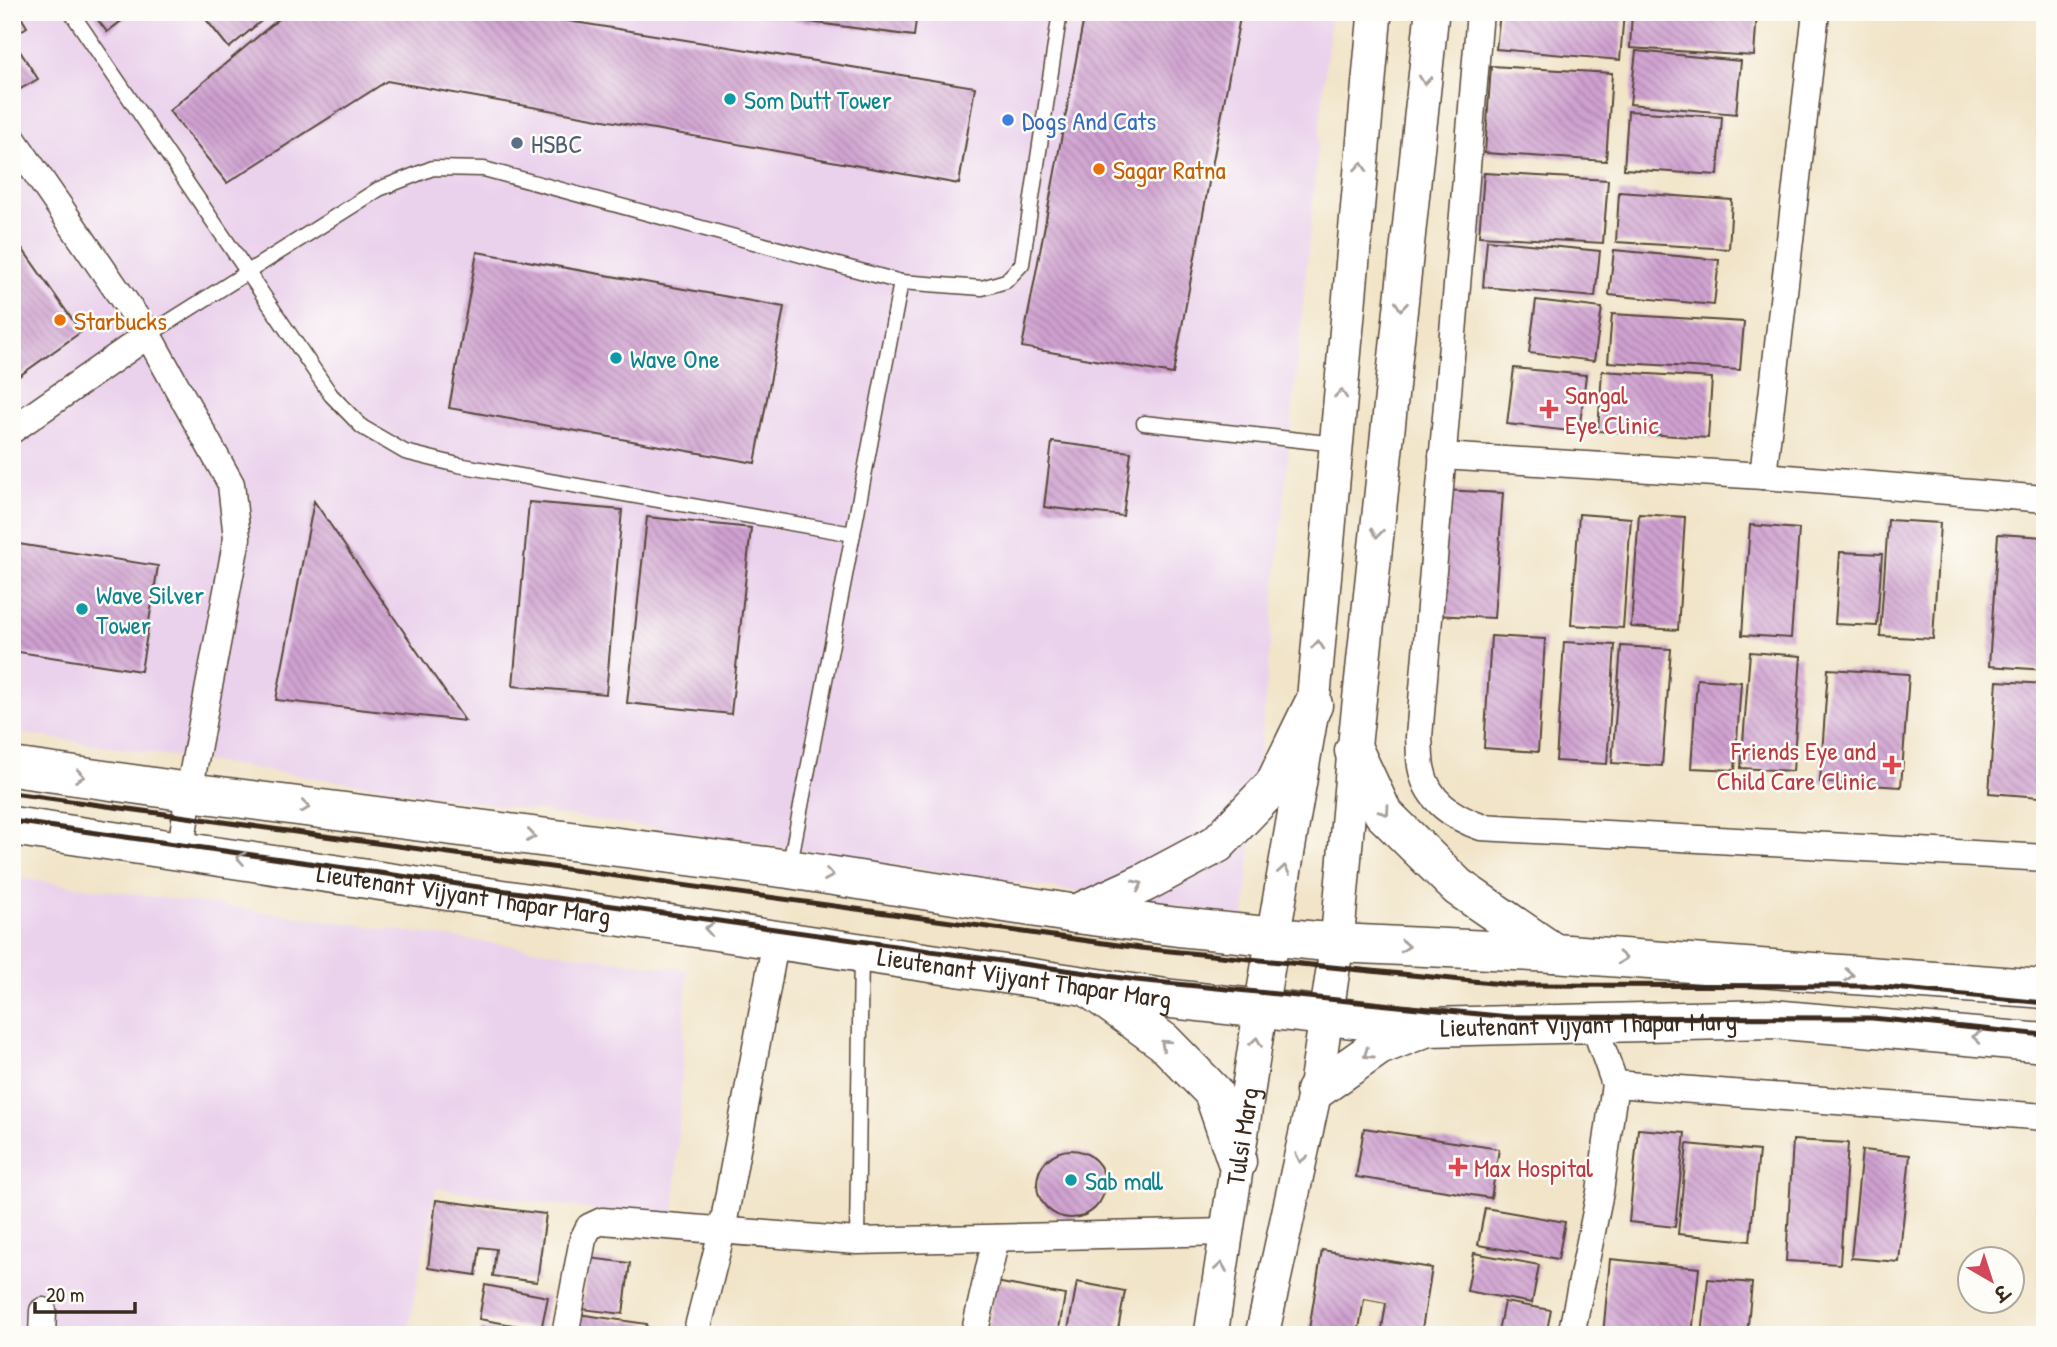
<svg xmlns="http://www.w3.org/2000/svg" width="2057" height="1347" viewBox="0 0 2057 1347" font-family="'Patrick Hand','Playpen Sans Deva',sans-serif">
	<defs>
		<pattern id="building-back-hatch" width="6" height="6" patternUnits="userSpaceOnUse" patternTransform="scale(1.75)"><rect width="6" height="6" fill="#cfa0d0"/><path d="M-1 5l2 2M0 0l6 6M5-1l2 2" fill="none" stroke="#a983a8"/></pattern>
	</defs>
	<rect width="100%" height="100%" fill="#fdfcf7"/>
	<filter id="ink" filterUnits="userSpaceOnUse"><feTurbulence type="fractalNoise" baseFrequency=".0143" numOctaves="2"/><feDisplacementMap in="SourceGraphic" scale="14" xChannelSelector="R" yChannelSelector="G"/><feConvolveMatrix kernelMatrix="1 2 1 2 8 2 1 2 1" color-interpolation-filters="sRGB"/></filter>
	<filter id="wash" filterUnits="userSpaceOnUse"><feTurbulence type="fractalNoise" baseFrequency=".00686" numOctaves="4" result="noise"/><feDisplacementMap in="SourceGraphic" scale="28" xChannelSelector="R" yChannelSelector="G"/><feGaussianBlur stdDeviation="1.57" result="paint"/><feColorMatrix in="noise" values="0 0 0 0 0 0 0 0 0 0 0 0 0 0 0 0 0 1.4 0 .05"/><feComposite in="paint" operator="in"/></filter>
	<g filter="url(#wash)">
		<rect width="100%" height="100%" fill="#f1e4c8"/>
		<g fill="#ead1ec">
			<polygon points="12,12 1331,12 1244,917 12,732"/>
			<polygon points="12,877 687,970 674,1221 436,1188 407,1335 12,1335"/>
		</g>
		<g id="blocks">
			<g fill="url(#building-back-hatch)">
				<polygon points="12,12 18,12 27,27 12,37"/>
				<polygon points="92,12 133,12 107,32"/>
				<polygon points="200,12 272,12 229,48"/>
				<polygon points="287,12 513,12 975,87 959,184 387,81 227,183 169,111"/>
				<polygon points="735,12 917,12 914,36"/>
				<polygon points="1085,12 1241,12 1173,374 1022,347"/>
				<polygon points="1500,12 1624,12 1620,60 1496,49"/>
				<polygon points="1632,12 1757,12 1754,56 1630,48"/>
				<polygon points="12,39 38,79 15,92 12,88"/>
				<polygon points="1636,51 1741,61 1736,114 1630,104"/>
				<polygon points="1491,66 1612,73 1606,161 1485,153"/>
				<polygon points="1628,111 1722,117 1718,175 1624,169"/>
				<polygon points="1484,173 1608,180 1603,243 1479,236"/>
				<polygon points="1619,192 1732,200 1729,249 1616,242"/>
				<polygon points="12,234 81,332 12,381"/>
				<polygon points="1487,240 1600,251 1595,297 1483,287"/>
				<polygon points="1614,250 1719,260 1714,305 1609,295"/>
				<polygon points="477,252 784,307 755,463 449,408"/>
				<polygon points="1536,300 1602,308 1594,361 1529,353"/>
				<polygon points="1612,314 1744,322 1740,370 1608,362"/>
				<polygon points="1514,368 1586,375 1579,432 1507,424"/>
				<polygon points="1602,371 1712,378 1708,438 1598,431"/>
				<polygon points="1052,442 1131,452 1123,516 1044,507"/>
				<polygon points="1442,490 1503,493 1494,618 1434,615"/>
				<polygon points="314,501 465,721 276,700"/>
				<polygon points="529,502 622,510 606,694 513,686"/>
				<polygon points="1579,514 1631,518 1623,628 1571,625"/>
				<polygon points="1639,514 1685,517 1678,630 1631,627"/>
				<polygon points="647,517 751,528 731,714 627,703"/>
				<polygon points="1888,520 1940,523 1933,639 1880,636"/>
				<polygon points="1750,525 1799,529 1791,638 1742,635"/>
				<polygon points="1998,534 2045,537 2045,670 1989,666"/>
				<polygon points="12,543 158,566 141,671 12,651"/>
				<polygon points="1840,552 1882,554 1877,626 1835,624"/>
				<polygon points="1491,636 1545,639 1538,752 1484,748"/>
				<polygon points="1564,642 1615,645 1607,764 1556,761"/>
				<polygon points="1621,646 1671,649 1662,766 1612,763"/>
				<polygon points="1750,652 1801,656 1793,771 1741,768"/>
				<polygon points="1828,669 1909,674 1901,787 1820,782"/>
				<polygon points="1697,679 1741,682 1735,770 1691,768"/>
				<polygon points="1997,681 2045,684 2045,734 2040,797 1989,793"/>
				<polygon points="1364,1128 1499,1149 1491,1198 1356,1177"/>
				<polygon points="1638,1129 1685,1133 1675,1227 1629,1222"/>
				<polygon points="1793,1140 1848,1143 1840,1264 1786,1261"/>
				<polygon points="1687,1144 1759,1151 1750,1241 1678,1234"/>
				<circle cx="1071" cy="1184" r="34"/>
				<polygon points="1862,1150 1910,1155 1899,1262 1851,1258"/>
				<polygon points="436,1200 546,1214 537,1282 493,1276 496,1249 480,1247 476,1275 428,1268"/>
				<polygon points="1485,1208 1565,1222 1558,1259 1478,1245"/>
				<polygon points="1322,1250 1432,1268 1421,1335 1381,1335 1386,1303 1364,1299 1358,1335 1308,1335"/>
				<polygon points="1474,1253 1539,1265 1532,1303 1467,1291"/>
				<polygon points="589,1258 630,1263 623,1314 582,1309"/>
				<polygon points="1610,1259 1699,1268 1692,1335 1603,1335"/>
				<polygon points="1708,1279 1752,1283 1747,1335 1702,1335"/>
				<polygon points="996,1282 1065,1295 1058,1335 986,1335"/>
				<polygon points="1077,1282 1125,1291 1117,1335 1067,1335"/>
				<polygon points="485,1285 548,1297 541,1330 479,1319"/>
				<polygon points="1504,1302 1551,1310 1546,1335 1520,1335 1498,1331"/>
				<polygon points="578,1314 647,1324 645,1335 575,1335"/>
				<polygon points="481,1328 512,1333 511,1335 480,1335"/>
				<polygon points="1458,1328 1485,1333 1485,1335 1457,1335"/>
				<polygon points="717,1329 735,1334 735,1335 715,1335"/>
			</g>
		</g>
	</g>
	<g filter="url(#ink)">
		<use href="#blocks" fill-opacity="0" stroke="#564638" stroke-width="2"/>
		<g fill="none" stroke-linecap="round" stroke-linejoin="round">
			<g stroke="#564638" stroke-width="17">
				<g id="service">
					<polyline points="71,12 331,395 362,427 405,452 458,465 853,534"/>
					<polyline points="901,282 982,288 1006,281 1022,264 1060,12"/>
					<polyline points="148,335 379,189 433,168 484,169 901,282 789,869"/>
					<polyline points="1144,423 1336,444"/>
					<polyline points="857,1241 861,952"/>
				</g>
			</g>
			<g stroke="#564638" stroke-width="29">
				<g id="minor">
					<path d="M1480,12L1419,737C1420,748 1419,760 1422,771C1428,801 1455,818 1481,827L2045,858"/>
					<polyline points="12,138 148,335 231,484 237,538 189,792 181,849"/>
					<polyline points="12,430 148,335"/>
					<polyline points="1442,456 1763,476 2045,499"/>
					<polyline points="1763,476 1816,12"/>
					<polyline points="1594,1025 1615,1084 2045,1117"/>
					<polyline points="42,1335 43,1311"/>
					<polyline points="565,1335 583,1239 589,1227 602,1221 857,1241 1227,1232"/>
					<polyline points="696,1335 722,1231 776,939"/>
					<polyline points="974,1335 996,1238"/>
					<polyline points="1571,1335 1600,1192 1615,1084"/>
				</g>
			</g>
			<g stroke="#564638" stroke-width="36">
				<g id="tertiary">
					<path id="s1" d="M1211,1335L1259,1019L1313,705L1375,12"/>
					<polyline points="1262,1335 1315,1091 1337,943 1354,751 1432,12"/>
				</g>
			</g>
			<g stroke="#564638" stroke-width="41">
				<g id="secondary">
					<polyline points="1354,751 1383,813 1458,887 1554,953"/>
					<polyline points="12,767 189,792 789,869 1076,914 1178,927 1337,943 1554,953 2045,989"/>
					<path id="s2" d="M12,826L1172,999L1427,1027L1772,1019L2045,1043"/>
					<polyline points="1076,914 1144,883 1217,844 1274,785 1313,705"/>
					<polyline points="1092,990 1164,1042 1213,1092 1237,1162"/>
					<polyline points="1315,1091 1379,1046 1425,1028"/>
				</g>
			</g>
			<use href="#service" stroke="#fff" stroke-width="14"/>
			<use href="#minor" stroke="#fff" stroke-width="26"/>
			<use href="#tertiary" stroke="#fff" stroke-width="33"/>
			<use href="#secondary" stroke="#fff" stroke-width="38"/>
			<g stroke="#3b2a1e" stroke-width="5">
				<polyline points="12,793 1140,948 1512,985 1874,986 2045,1003"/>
				<polyline points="12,821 1136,980 1509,1017 1872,1018 2045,1035"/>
			</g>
		</g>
		<defs><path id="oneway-chevron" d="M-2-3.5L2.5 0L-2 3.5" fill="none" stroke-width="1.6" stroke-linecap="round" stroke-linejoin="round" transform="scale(1.75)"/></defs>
		<g stroke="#a79f9a">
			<use href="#oneway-chevron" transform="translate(1425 80) rotate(96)"/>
			<use href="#oneway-chevron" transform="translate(1361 167) rotate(-85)"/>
			<use href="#oneway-chevron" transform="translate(1401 306) rotate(96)"/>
			<use href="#oneway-chevron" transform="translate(1341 394) rotate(-85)"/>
			<use href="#oneway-chevron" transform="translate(1377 533) rotate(96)"/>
			<use href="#oneway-chevron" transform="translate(1318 645) rotate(-85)"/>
			<use href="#oneway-chevron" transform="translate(80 776) rotate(8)"/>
			<use href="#oneway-chevron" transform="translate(305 807) rotate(7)"/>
			<use href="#oneway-chevron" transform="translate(1385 811) rotate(55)"/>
			<use href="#oneway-chevron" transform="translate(531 836) rotate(7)"/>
			<use href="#oneway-chevron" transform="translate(241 858) rotate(-171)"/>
			<use href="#oneway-chevron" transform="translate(1284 870) rotate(-81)"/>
			<use href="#oneway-chevron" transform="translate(829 875) rotate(9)"/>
			<use href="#oneway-chevron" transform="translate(1138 885) rotate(-25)"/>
			<use href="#oneway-chevron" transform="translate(709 929) rotate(-171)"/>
			<use href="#oneway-chevron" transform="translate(1405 946) rotate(3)"/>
			<use href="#oneway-chevron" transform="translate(1622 958) rotate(4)"/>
			<use href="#oneway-chevron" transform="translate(1849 975) rotate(4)"/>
			<use href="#oneway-chevron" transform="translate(1977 1037) rotate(-175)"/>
			<use href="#oneway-chevron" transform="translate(1256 1042) rotate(-81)"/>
			<use href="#oneway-chevron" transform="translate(1165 1044) rotate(-138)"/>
			<use href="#oneway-chevron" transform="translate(1368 1054) rotate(145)"/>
			<use href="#oneway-chevron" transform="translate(1301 1158) rotate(102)"/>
			<use href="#oneway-chevron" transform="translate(1221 1267) rotate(-81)"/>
		</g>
	</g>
	<g fill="#0f9aa8" stroke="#fdfcf7" stroke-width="2.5">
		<circle cx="730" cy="99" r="7"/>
		<circle cx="616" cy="358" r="7"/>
		<circle cx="82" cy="609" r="7"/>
		<circle cx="1071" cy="1180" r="7"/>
	</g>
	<circle fill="#3f7fe0" stroke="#fdfcf7" stroke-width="2.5" cx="1008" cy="120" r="7"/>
	<circle fill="#5c6f8a" stroke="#fdfcf7" stroke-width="2.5" cx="517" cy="143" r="7"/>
	<g fill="#e8710a" stroke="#fdfcf7" stroke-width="2.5">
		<circle cx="1099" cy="169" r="7"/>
		<circle cx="60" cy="320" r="7"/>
	</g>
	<g fill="#e0444e" stroke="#fdfcf7" stroke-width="2.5">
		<path d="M1545.5 398.5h7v7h7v7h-7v7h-7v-7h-7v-7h7z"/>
		<path d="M1888.5 754.5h7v7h7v7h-7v7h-7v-7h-7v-7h7z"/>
		<path d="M1454.5 1156.5h7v7h7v7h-7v7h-7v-7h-7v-7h7z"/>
	</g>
	<g text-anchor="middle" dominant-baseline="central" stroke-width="5" stroke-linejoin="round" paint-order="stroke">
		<g font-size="26" fill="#0d838f" stroke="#fdfcf7" text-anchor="start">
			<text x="744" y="99">Som Dutt Tower</text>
			<text x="630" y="358">Wave One</text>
			<text x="96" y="594">Wave Silver<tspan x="96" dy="30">Tower</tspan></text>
			<text x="1085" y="1180">Sab mall</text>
		</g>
		<g font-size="26" fill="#366cbe" stroke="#fdfcf7" text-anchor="start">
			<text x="1022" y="120">Dogs And Cats</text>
		</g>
		<g font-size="26" fill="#4e5e75" stroke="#fdfcf7" text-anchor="start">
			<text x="531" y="143">HSBC</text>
		</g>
		<g font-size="26" fill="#c56008" stroke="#fdfcf7" text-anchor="start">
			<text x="1113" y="169">Sagar Ratna</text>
			<text x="74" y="320">Starbucks</text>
		</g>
		<g font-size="26" fill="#be3a42" stroke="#fdfcf7" text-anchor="start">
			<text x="1565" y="394">Sangal<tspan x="1565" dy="30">Eye Clinic</tspan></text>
			<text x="1876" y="750" text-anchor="end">Friends Eye and<tspan x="1876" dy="30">Child Care Clinic</tspan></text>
			<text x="1474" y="1167">Max Hospital</text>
		</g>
		<g font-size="26" fill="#3b2a1e" stroke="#fdfcf7">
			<text stroke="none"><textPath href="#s2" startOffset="457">Lieutenant Vijyant Thapar Marg</textPath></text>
			<text stroke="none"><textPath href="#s2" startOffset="1024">Lieutenant Vijyant Thapar Marg</textPath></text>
			<text stroke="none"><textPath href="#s2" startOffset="1591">Lieutenant Vijyant Thapar Marg</textPath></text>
			<text stroke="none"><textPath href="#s1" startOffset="201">Tulsi Marg</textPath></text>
		</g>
	</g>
	<rect width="2057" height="1347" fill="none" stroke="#fdfcf7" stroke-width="42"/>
	<g transform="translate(1991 1280) rotate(141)"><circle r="33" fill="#fdfcf7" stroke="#afa8a0" stroke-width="2"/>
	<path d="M0-5L12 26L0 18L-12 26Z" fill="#d1495b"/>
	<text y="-10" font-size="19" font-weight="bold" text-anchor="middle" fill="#3b2a1e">उ</text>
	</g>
	<path d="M35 1302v10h100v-10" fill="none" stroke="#3b2a1e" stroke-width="3.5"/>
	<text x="46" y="1302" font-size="21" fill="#3b2a1e" stroke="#fdfcf7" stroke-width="5" paint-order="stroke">20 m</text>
</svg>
